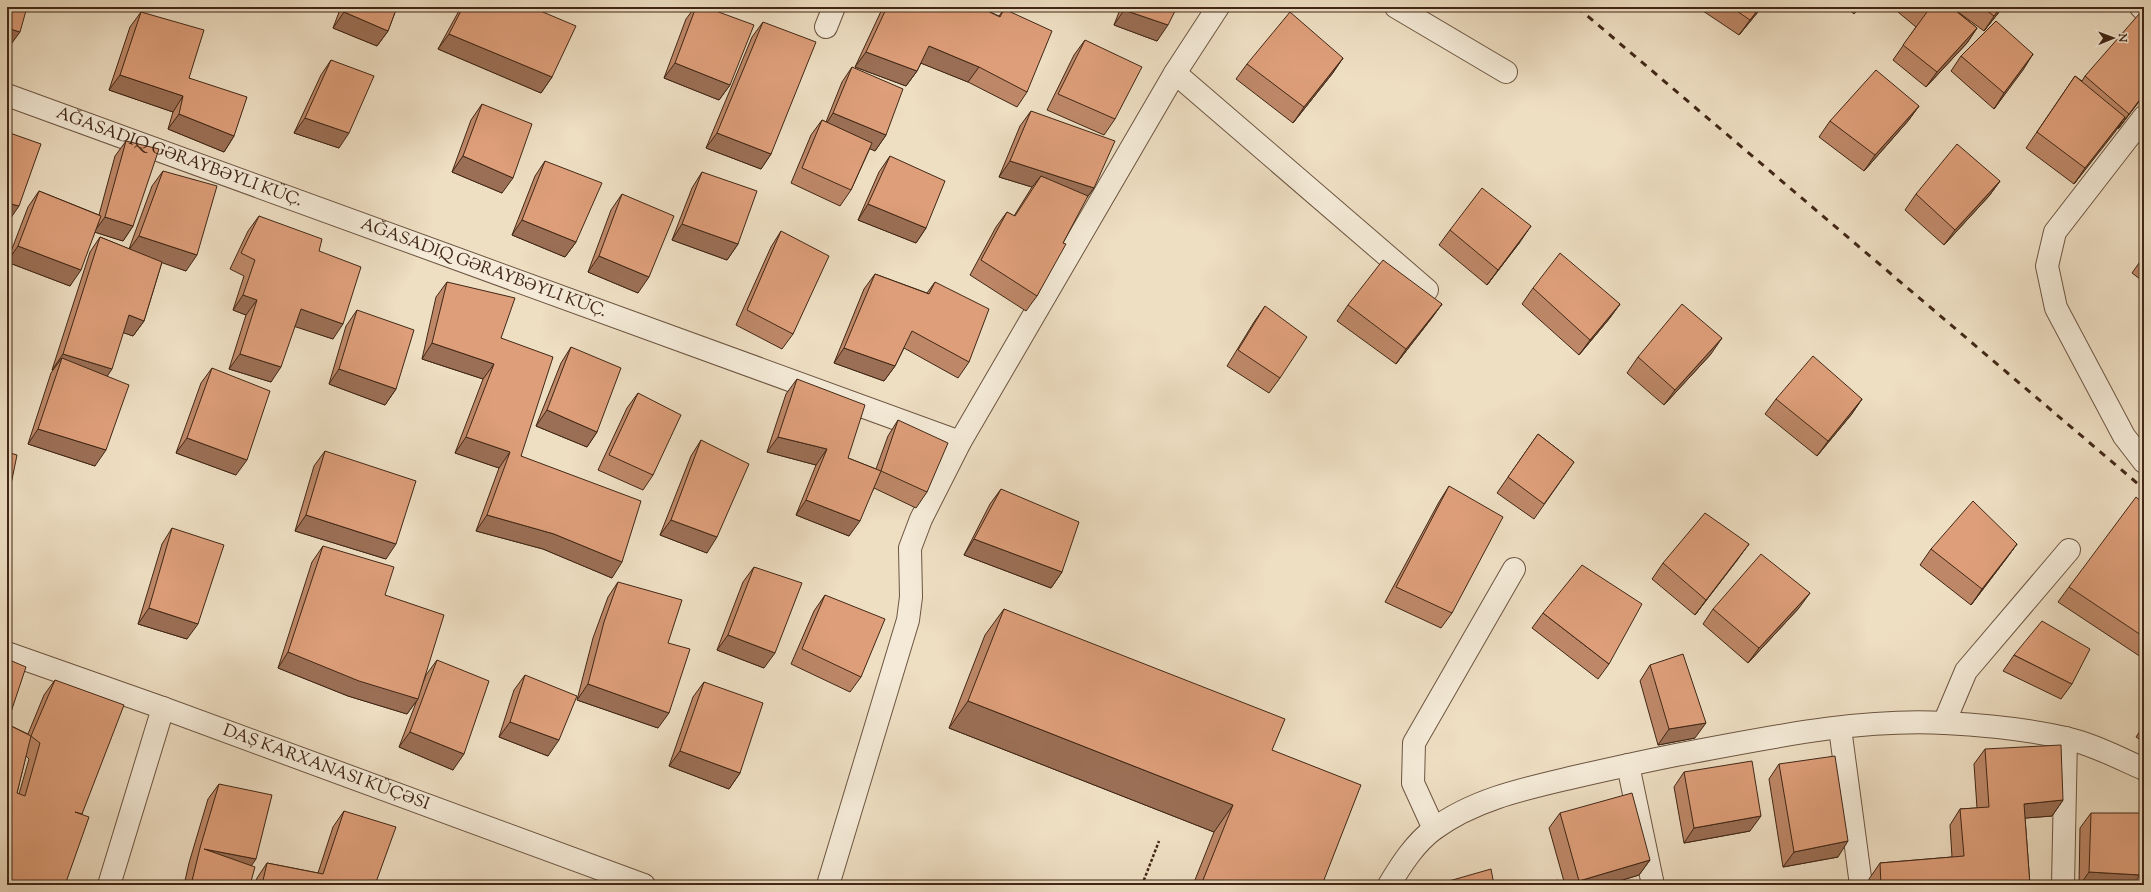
<svg xmlns="http://www.w3.org/2000/svg" width="2151" height="892" viewBox="0 0 2151 892" font-family="'Sorts Mill Goudy',serif">
	<rect width="100%" height="100%" fill="#eedec2"/>
	<filter id="stains"><feTurbulence type="fractalNoise" baseFrequency=".005" numOctaves="4"/><feColorMatrix values="0 0 0 0 .2 0 0 0 0 .09 0 0 0 0 .02 0 0 0 .5 -.17"/></filter>
	<radialGradient id="worn" r=".72"><stop offset=".6" stop-color="#630" stop-opacity="0"/><stop offset="1" stop-color="#630" stop-opacity=".3"/></radialGradient>
	<g fill="none" stroke-linecap="round" stroke-linejoin="round">
		<g stroke="#6c5541" stroke-width="24">
			<g id="minor">
				<polyline points="1396,7 1506,72"/>
				<polyline points="2141,7 2144,10"/>
				<polyline points="826,27 834,7"/>
				<polyline points="1175,73 1427,290"/>
				<path id="s1" d="M7,95L960,442"/>
				<polyline points="2144,117 2055,232 2047,266 2056,308 2124,436 2144,462"/>
				<path id="s2" d="M7,653L163,708L644,885"/>
				<polyline points="1944,723 1966,671 2069,550"/>
				<polyline points="1840,728 1861,885"/>
				<polyline points="1628,765 1653,885"/>
				<polyline points="1434,829 1413,783 1414,743 1514,569"/>
				<polyline points="109,885 163,708"/>
				<polyline points="828,885 908,620 911,597 910,548 921,519 960,442 1175,73 1218,7"/>
				<path d="M1389,885C1401,865 1415,843 1434,829C1473,800 1523,789 1570,778C1605,770 1641,762 1676,755C1763,739 1857,718 1945,723C1984,725 2026,729 2065,738C2092,744 2119,758 2144,769"/>
				<polyline points="2063,885 2066,738"/>
			</g>
		</g>
		<polyline stroke="#412716" stroke-width="2.5" stroke-dasharray="3 2" stroke-linecap="butt" points="1142,885 1159,841"/>
		<use href="#minor" stroke="#f4ead7" stroke-width="22"/>
		<polyline stroke="#412716" stroke-width="3" stroke-dasharray="7 7" stroke-linecap="butt" points="1577,7 2144,489"/>
	</g>
	<g fill="#be8868" stroke="#412716" fill-rule="evenodd">
		<polygon points="341,7 397,7 388,31 377,46 333,28"/>
		<polygon points="461,7 531,7 552,77 541,93 438,49"/>
		<polygon points="695,7 705,7 730,85 719,100 664,78 686,19"/>
		<polygon points="883,7 979,7 999,16 1004,9 1027,92 1017,107 968,82 921,63 917,71 906,86 855,67"/>
		<polygon points="1121,7 1177,7 1157,41 1114,25"/>
		<polygon points="1697,7 1762,7 1739,35"/>
		<polygon points="1846,7 1860,7 1854,14"/>
		<polygon points="1892,7 2003,7 1984,31 1954,9 1977,28 1967,43 1926,87 1893,60 1916,27"/>
		<polygon points="141,12 189,78 234,136 224,152 168,129 173,112 109,90 130,27"/>
		<polygon points="2144,17 2144,95 2118,129 2117,128 2074,184 2026,148 2075,76 2082,81 2085,76"/>
		<polygon points="763,22 771,154 761,169 706,148 752,37"/>
		<polygon points="1085,40 1115,119 1104,135 1047,110 1074,55"/>
		<polygon points="2033,54 1994,109 1951,71 1961,56"/>
		<polygon points="1343,58 1332,74 1293,123 1236,79 1247,64"/>
		<polygon points="331,60 339,148 294,133 321,75"/>
		<polygon points="852,67 886,135 875,151 870,148 851,190 840,206 791,183 811,135 822,120 826,122 842,82"/>
		<polygon points="482,104 502,193 452,172 471,120"/>
		<polygon points="1919,106 1908,121 1864,171 1819,137 1830,121"/>
		<polygon points="1031,111 1094,188 1085,200 1063,243 1037,296 1026,311 970,275 996,227 1007,212 1014,216 1032,187 999,177 1020,126"/>
		<polygon points="126,141 133,226 123,241 95,232 70,286 7,262 28,207 39,191 99,215 115,156"/>
		<polygon points="890,156 926,228 916,243 858,220 879,172"/>
		<polygon points="545,161 576,242 565,257 512,235 535,176"/>
		<polygon points="163,171 186,271 162,262 144,321 133,336 123,332 107,376 95,466 28,444 51,373 53,370 52,370 90,252 100,237 129,249 152,186"/>
		<polygon points="702,172 738,244 727,260 672,240 692,188"/>
		<polygon points="2000,181 1989,196 1944,245 1905,210 1916,194"/>
		<polygon points="622,194 638,293 588,272 611,210"/>
		<polygon points="259,216 319,251 333,339 295,326 271,382 229,369 246,315 233,310 244,276 230,269 248,231"/>
		<polygon points="1450,230 1520,242 1487,285 1439,245"/>
		<polygon points="781,231 793,334 782,349 736,325 771,247"/>
		<polygon points="2144,256 2144,282 2132,273"/>
		<polygon points="875,274 927,293 935,282 969,362 958,378 904,348 895,366 884,381 834,363 864,289"/>
		<polygon points="447,282 501,338 521,456 612,578 543,549 476,531 499,468 455,453 483,379 422,359 436,297"/>
		<polygon points="1533,288 1620,304 1609,319 1579,355 1522,304"/>
		<polygon points="1442,304 1431,319 1396,364 1337,321 1348,305"/>
		<polygon points="1265,306 1280,378 1269,393 1227,366 1254,322"/>
		<polygon points="357,310 396,389 385,405 329,384 346,326"/>
		<polygon points="571,347 597,432 587,447 536,426 561,363"/>
		<polygon points="1711,354 1664,405 1627,373 1638,357"/>
		<polygon points="212,368 236,475 176,453 201,383"/>
		<polygon points="797,379 848,458 876,469 888,436 898,420 927,492 916,508 874,488 849,536 796,515 816,465 767,452 786,394"/>
		<polygon points="638,393 653,475 643,490 598,470 627,408"/>
		<polygon points="1776,399 1862,399 1851,415 1817,456 1765,414"/>
		<polygon points="1538,434 1574,462 1534,519 1497,493"/>
		<polygon points="701,440 707,553 660,535 691,456"/>
		<polygon points="325,451 386,559 295,531 314,466"/>
		<polygon points="1449,486 1452,613 1441,628 1385,602 1439,502"/>
		<polygon points="1001,489 1062,572 1051,588 964,555 990,504"/>
		<polygon points="2144,504 2144,659 2058,602 2069,587"/>
		<polygon points="172,528 187,639 138,624 162,544"/>
		<polygon points="2017,544 2006,559 1971,605 1920,565 1931,549"/>
		<polygon points="323,546 385,595 420,691 426,675 437,660 453,770 399,747 417,700 407,714 348,696 278,668 312,562"/>
		<polygon points="1738,559 1695,615 1652,579 1663,563"/>
		<polygon points="754,567 764,668 717,650 743,582"/>
		<polygon points="618,582 658,728 577,700 593,638 608,597"/>
		<polygon points="825,595 861,677 850,692 791,664 814,611"/>
		<polygon points="1799,608 1748,663 1703,624 1713,609"/>
		<polygon points="1004,609 1272,750 1322,885 1193,885 1214,832 949,728 985,635"/>
		<polygon points="1543,613 1609,664 1598,679 1532,628"/>
		<polygon points="2014,655 2072,684 2061,699 2003,671"/>
		<polygon points="1650,665 1695,738 1658,745 1640,681"/>
		<polygon points="525,675 548,756 499,737 514,690"/>
		<path d="M55,680L82,814L7,885V724L28,734L44,695ZM26,756L29,759L19,794L17,793Z"/>
		<polygon points="704,682 740,773 729,789 669,766 693,697"/>
		<polygon points="2144,725 2144,742 2136,737"/>
		<polygon points="1985,749 2063,800 2052,816 2025,818 2030,885 1869,885 1869,879 1880,863 1952,857 1950,825 1960,809 1977,808 1974,764"/>
		<polygon points="1779,764 1838,857 1783,867 1769,779"/>
		<polygon points="1684,772 1750,831 1684,843 1674,787"/>
		<polygon points="219,784 251,866 250,885 184,885 189,863 208,799"/>
		<polygon points="344,811 375,885 255,885 257,878 267,863 318,873 333,827"/>
		<polygon points="1560,813 1650,860 1639,875 1606,885 1565,885 1549,828"/>
		<polygon points="2091,813 2133,885 2079,885 2080,828"/>
	</g>
	<g fill="#9b6f55" stroke="#412716">
		<polygon points="304,7 317,7 315,10"/>
		<polygon points="1760,7 1762,7 1739,35 1750,20"/>
		<polygon points="2001,7 2003,7 1984,31 1994,16"/>
		<polygon points="1124,10 1168,25 1157,41 1114,25"/>
		<polygon points="344,12 388,31 377,46 333,28"/>
		<polygon points="7,28 20,32 9,47 7,47"/>
		<polygon points="1977,28 1967,43 1926,87 1937,72"/>
		<polygon points="449,34 552,77 541,93 438,49"/>
		<polygon points="929,46 979,67 968,82 918,62"/>
		<polygon points="866,52 917,71 906,86 855,67"/>
		<polygon points="2033,54 2023,70 1994,109 2004,93"/>
		<polygon points="1343,58 1332,74 1293,123 1304,107"/>
		<polygon points="675,63 730,85 719,100 664,78"/>
		<polygon points="120,75 183,96 173,112 109,90"/>
		<polygon points="2144,94 2144,95 2118,129 2129,114"/>
		<polygon points="1919,106 1908,121 1864,171 1875,155"/>
		<polygon points="833,113 886,135 875,151 823,129"/>
		<polygon points="179,114 234,136 224,152 168,129"/>
		<polygon points="2125,117 2115,132 2074,184 2085,168"/>
		<polygon points="305,118 349,133 339,148 294,133"/>
		<polygon points="717,133 771,154 761,169 706,148"/>
		<polygon points="463,156 513,178 502,193 452,172"/>
		<polygon points="1010,161 1094,188 1083,203 1041,176 1032,187 999,177"/>
		<polygon points="2000,181 1989,196 1944,245 1955,230"/>
		<polygon points="7,203 19,206 8,222 7,221"/>
		<polygon points="868,204 926,228 916,243 858,220"/>
		<polygon points="105,217 133,226 123,241 94,232"/>
		<polygon points="522,220 576,242 565,257 512,235"/>
		<polygon points="682,224 738,244 727,260 672,240"/>
		<polygon points="1531,226 1520,242 1487,285 1498,270"/>
		<polygon points="139,236 197,255 186,271 128,251"/>
		<polygon points="18,246 81,270 70,286 7,262"/>
		<polygon points="599,256 649,277 638,293 588,272"/>
		<polygon points="243,295 257,300 246,315 233,310"/>
		<polygon points="1442,304 1431,319 1396,364 1406,349"/>
		<polygon points="1620,304 1609,319 1579,355 1590,340"/>
		<polygon points="301,309 343,324 333,339 290,325"/>
		<polygon points="129,315 144,321 133,336 118,331"/>
		<polygon points="1722,338 1711,354 1664,405 1675,390"/>
		<polygon points="432,343 494,364 483,379 422,359"/>
		<polygon points="844,348 895,366 884,381 834,363"/>
		<polygon points="63,354 112,369 102,384 62,358 53,370 52,370"/>
		<polygon points="240,354 281,367 271,382 229,369"/>
		<polygon points="339,369 396,389 385,405 329,384"/>
		<polygon points="1862,399 1851,415 1817,456 1828,441"/>
		<polygon points="547,410 597,432 587,447 536,426"/>
		<polygon points="38,429 106,450 95,466 28,444"/>
		<polygon points="466,437 510,452 499,468 455,453"/>
		<polygon points="778,437 827,449 816,465 767,452"/>
		<polygon points="187,438 247,460 236,475 176,453"/>
		<polygon points="806,500 860,521 849,536 796,515"/>
		<polygon points="306,515 396,544 386,559 295,531"/>
		<polygon points="487,515 554,534 622,562 612,578 543,549 476,531"/>
		<polygon points="671,520 717,537 707,553 660,535"/>
		<polygon points="974,539 1062,572 1051,588 964,555"/>
		<polygon points="1749,544 1738,559 1695,615 1706,600"/>
		<polygon points="2017,544 2006,559 1971,605 1982,589"/>
		<polygon points="1810,593 1799,608 1748,663 1759,648"/>
		<polygon points="149,608 198,624 187,639 138,624"/>
		<polygon points="728,635 775,653 764,668 717,650"/>
		<polygon points="288,652 418,699 407,714 348,696 278,668"/>
		<polygon points="588,684 669,713 658,728 577,700"/>
		<polygon points="968,701 1233,805 1214,832 949,728"/>
		<polygon points="510,722 559,740 548,756 499,737"/>
		<polygon points="1706,723 1695,738 1658,745 1669,729"/>
		<polygon points="410,732 464,754 453,770 399,747"/>
		<polygon points="680,751 740,773 729,789 669,766"/>
		<polygon points="2063,800 2052,816 2013,819 2024,804"/>
		<polygon points="1761,816 1750,831 1684,843 1694,828"/>
		<polygon points="1848,841 1838,857 1783,867 1794,852"/>
		<polygon points="204,849 256,859 245,875"/>
		<polygon points="1650,860 1639,875 1606,885 1577,885 1579,881"/>
		<polygon points="2089,872 2140,875 2133,885 2080,885"/>
		<polygon points="345,881 358,885 342,885"/>
	</g>
	<g fill="#dd9e79" stroke="#412716" fill-rule="evenodd">
		<polygon points="7,7 27,7 20,32 7,28"/>
		<polygon points="346,7 397,7 388,31 344,12"/>
		<polygon points="463,7 531,7 576,26 552,77 449,34"/>
		<polygon points="696,7 705,7 754,25 730,85 675,63"/>
		<polygon points="887,7 979,7 1000,17 1004,9 1052,31 1027,92 979,67 929,46 917,71 866,52"/>
		<polygon points="1125,7 1177,7 1168,25 1124,10"/>
		<polygon points="1731,7 1760,7 1750,20"/>
		<polygon points="1921,7 1951,7 1977,28 1937,72 1903,45 1927,12"/>
		<polygon points="1982,7 2001,7 1994,16"/>
		<polygon points="141,12 204,30 189,78 247,97 234,136 179,114 183,96 120,75"/>
		<polygon points="1290,12 1343,58 1304,107 1247,64"/>
		<polygon points="2140,13 2144,17 2144,94 2129,114 2085,76"/>
		<polygon points="1996,21 2033,54 2004,93 1961,56"/>
		<polygon points="763,22 816,42 771,154 717,133"/>
		<polygon points="1085,40 1142,67 1115,119 1058,94"/>
		<polygon points="331,60 374,76 349,133 305,118"/>
		<polygon points="852,67 903,89 886,135 833,113"/>
		<polygon points="1876,70 1919,106 1875,155 1830,121"/>
		<polygon points="2075,76 2125,117 2085,168 2037,132"/>
		<polygon points="482,104 532,124 513,178 463,156"/>
		<polygon points="1031,111 1115,141 1094,188 1010,161"/>
		<polygon points="822,120 872,143 851,190 802,168"/>
		<polygon points="7,132 41,144 19,206 7,203"/>
		<polygon points="126,141 159,149 133,226 105,217"/>
		<polygon points="1957,144 2000,181 1955,230 1916,194"/>
		<polygon points="890,156 945,181 926,228 868,204"/>
		<polygon points="545,161 602,183 576,242 522,220"/>
		<polygon points="163,171 217,186 197,255 139,236"/>
		<polygon points="702,172 757,191 738,244 682,224"/>
		<polygon points="1041,176 1088,196 1063,243 1066,244 1037,296 981,260 1007,212 1015,216"/>
		<polygon points="1482,188 1531,226 1498,270 1450,230"/>
		<polygon points="39,191 101,216 81,270 18,246"/>
		<polygon points="622,194 674,216 649,277 599,256"/>
		<polygon points="259,216 322,239 319,251 361,267 343,324 301,309 281,367 240,354 257,300 243,295 255,260 241,253"/>
		<polygon points="781,231 829,256 793,334 747,310"/>
		<polygon points="100,237 162,262 144,321 129,315 112,369 63,354"/>
		<polygon points="1560,253 1620,304 1590,340 1533,288"/>
		<polygon points="1383,260 1442,304 1406,349 1348,305"/>
		<polygon points="875,274 929,294 935,282 989,309 969,362 912,331 895,366 844,348"/>
		<polygon points="447,282 515,298 501,338 553,357 521,456 641,501 622,562 554,534 487,515 510,452 466,437 494,364 432,343"/>
		<polygon points="1682,304 1722,338 1675,390 1638,357"/>
		<polygon points="1265,306 1307,337 1280,378 1238,350"/>
		<polygon points="357,310 414,330 396,389 339,369"/>
		<polygon points="571,347 621,368 597,432 547,410"/>
		<polygon points="1813,356 1862,399 1828,441 1776,399"/>
		<polygon points="62,358 129,385 106,450 38,429"/>
		<polygon points="212,368 270,391 247,460 187,438"/>
		<polygon points="797,379 865,405 848,458 881,471 860,521 806,500 827,449 778,437"/>
		<polygon points="638,393 681,415 653,475 609,455"/>
		<polygon points="898,420 948,443 927,492 881,471"/>
		<polygon points="1538,434 1574,462 1544,504 1508,477"/>
		<polygon points="701,440 749,464 717,537 671,520"/>
		<polygon points="325,451 416,481 396,544 306,515"/>
		<polygon points="7,452 17,455 7,504"/>
		<polygon points="1449,486 1503,517 1452,613 1396,587"/>
		<polygon points="1001,489 1079,522 1062,572 974,539"/>
		<polygon points="2136,497 2144,504 2144,637 2069,587"/>
		<polygon points="1973,501 2017,544 1982,589 1931,549"/>
		<polygon points="1705,513 1749,544 1706,600 1663,563"/>
		<polygon points="172,528 224,545 198,624 149,608"/>
		<polygon points="323,546 394,567 385,595 444,615 418,699 359,681 288,652"/>
		<polygon points="1761,554 1810,593 1759,648 1713,609"/>
		<polygon points="1582,565 1642,604 1609,664 1543,613"/>
		<polygon points="754,567 802,583 775,653 728,635"/>
		<polygon points="618,582 682,600 668,643 690,649 669,713 588,684 604,622"/>
		<polygon points="825,595 885,619 861,677 802,649"/>
		<polygon points="1004,609 1285,719 1272,750 1361,785 1322,885 1201,885 1233,805 968,701"/>
		<polygon points="2042,621 2090,649 2072,684 2014,655"/>
		<polygon points="1683,654 1706,723 1669,729 1650,665"/>
		<path d="M7,659L26,667L7,724L31,736L55,680L124,705L82,814L75,812L89,817L65,885H7ZM31,736L40,743L25,796L17,793Z"/>
		<polygon points="437,660 489,681 464,754 410,732"/>
		<polygon points="525,675 577,696 559,740 510,722"/>
		<polygon points="704,682 763,703 740,773 680,751"/>
		<polygon points="2061,745 2063,800 2024,804 2030,885 1881,885 1880,863 1964,856 1960,809 1989,807 1985,749"/>
		<polygon points="1835,756 1848,841 1794,852 1779,764"/>
		<polygon points="1752,761 1761,816 1694,828 1684,772"/>
		<polygon points="219,784 272,795 256,859 204,849 255,867 250,885 191,885 200,848"/>
		<polygon points="1632,793 1650,860 1579,881 1560,813"/>
		<polygon points="344,811 396,827 375,885 358,885 345,881 344,885 262,885 267,863 323,874"/>
		<polygon points="2091,813 2143,813 2140,875 2089,872"/>
		<polygon points="1491,869 1494,885 1435,885"/>
		<polygon points="1558,880 1560,885 1542,885"/>
	</g>
	<g text-anchor="middle" dominant-baseline="central" stroke-width="3.5" stroke-linejoin="round" paint-order="stroke">
		<g font-size="17" fill="#412716" stroke="#f4ead7">
			<text stroke="none"><textPath href="#s1" startOffset="183">AĞASADIQ GƏRAYBƏYLI KÜÇ.</textPath></text>
			<text stroke="none"><textPath href="#s1" startOffset="507">AĞASADIQ GƏRAYBƏYLI KÜÇ.</textPath></text>
			<text stroke="none"><textPath href="#s2" startOffset="339">DAŞ KARXANASI KÜÇƏSI</textPath></text>
		</g>
	</g>
	<rect width="2151" height="892" fill="none" stroke="#eedec2" stroke-width="24"/>
	<rect x="8" y="8" width="2135" height="876" fill="none" stroke="#412716" stroke-width="2"/>
	<rect x="12" y="12" width="2127" height="868" fill="none" stroke="#412716"/>
	<g transform="translate(2113 38) rotate(89)" stroke="#f4ead7" stroke-width="3" paint-order="stroke">
	<path d="M0-3L7 15L0 10L-7 15Z" fill="#412716"/>
	<text y="-6" font-size="11" font-weight="bold" text-anchor="middle" fill="#412716">N</text>
	</g>
	<rect width="100%" height="100%" filter="url(#stains)"/>
	<rect width="100%" height="100%" fill="url(#worn)"/>
</svg>
